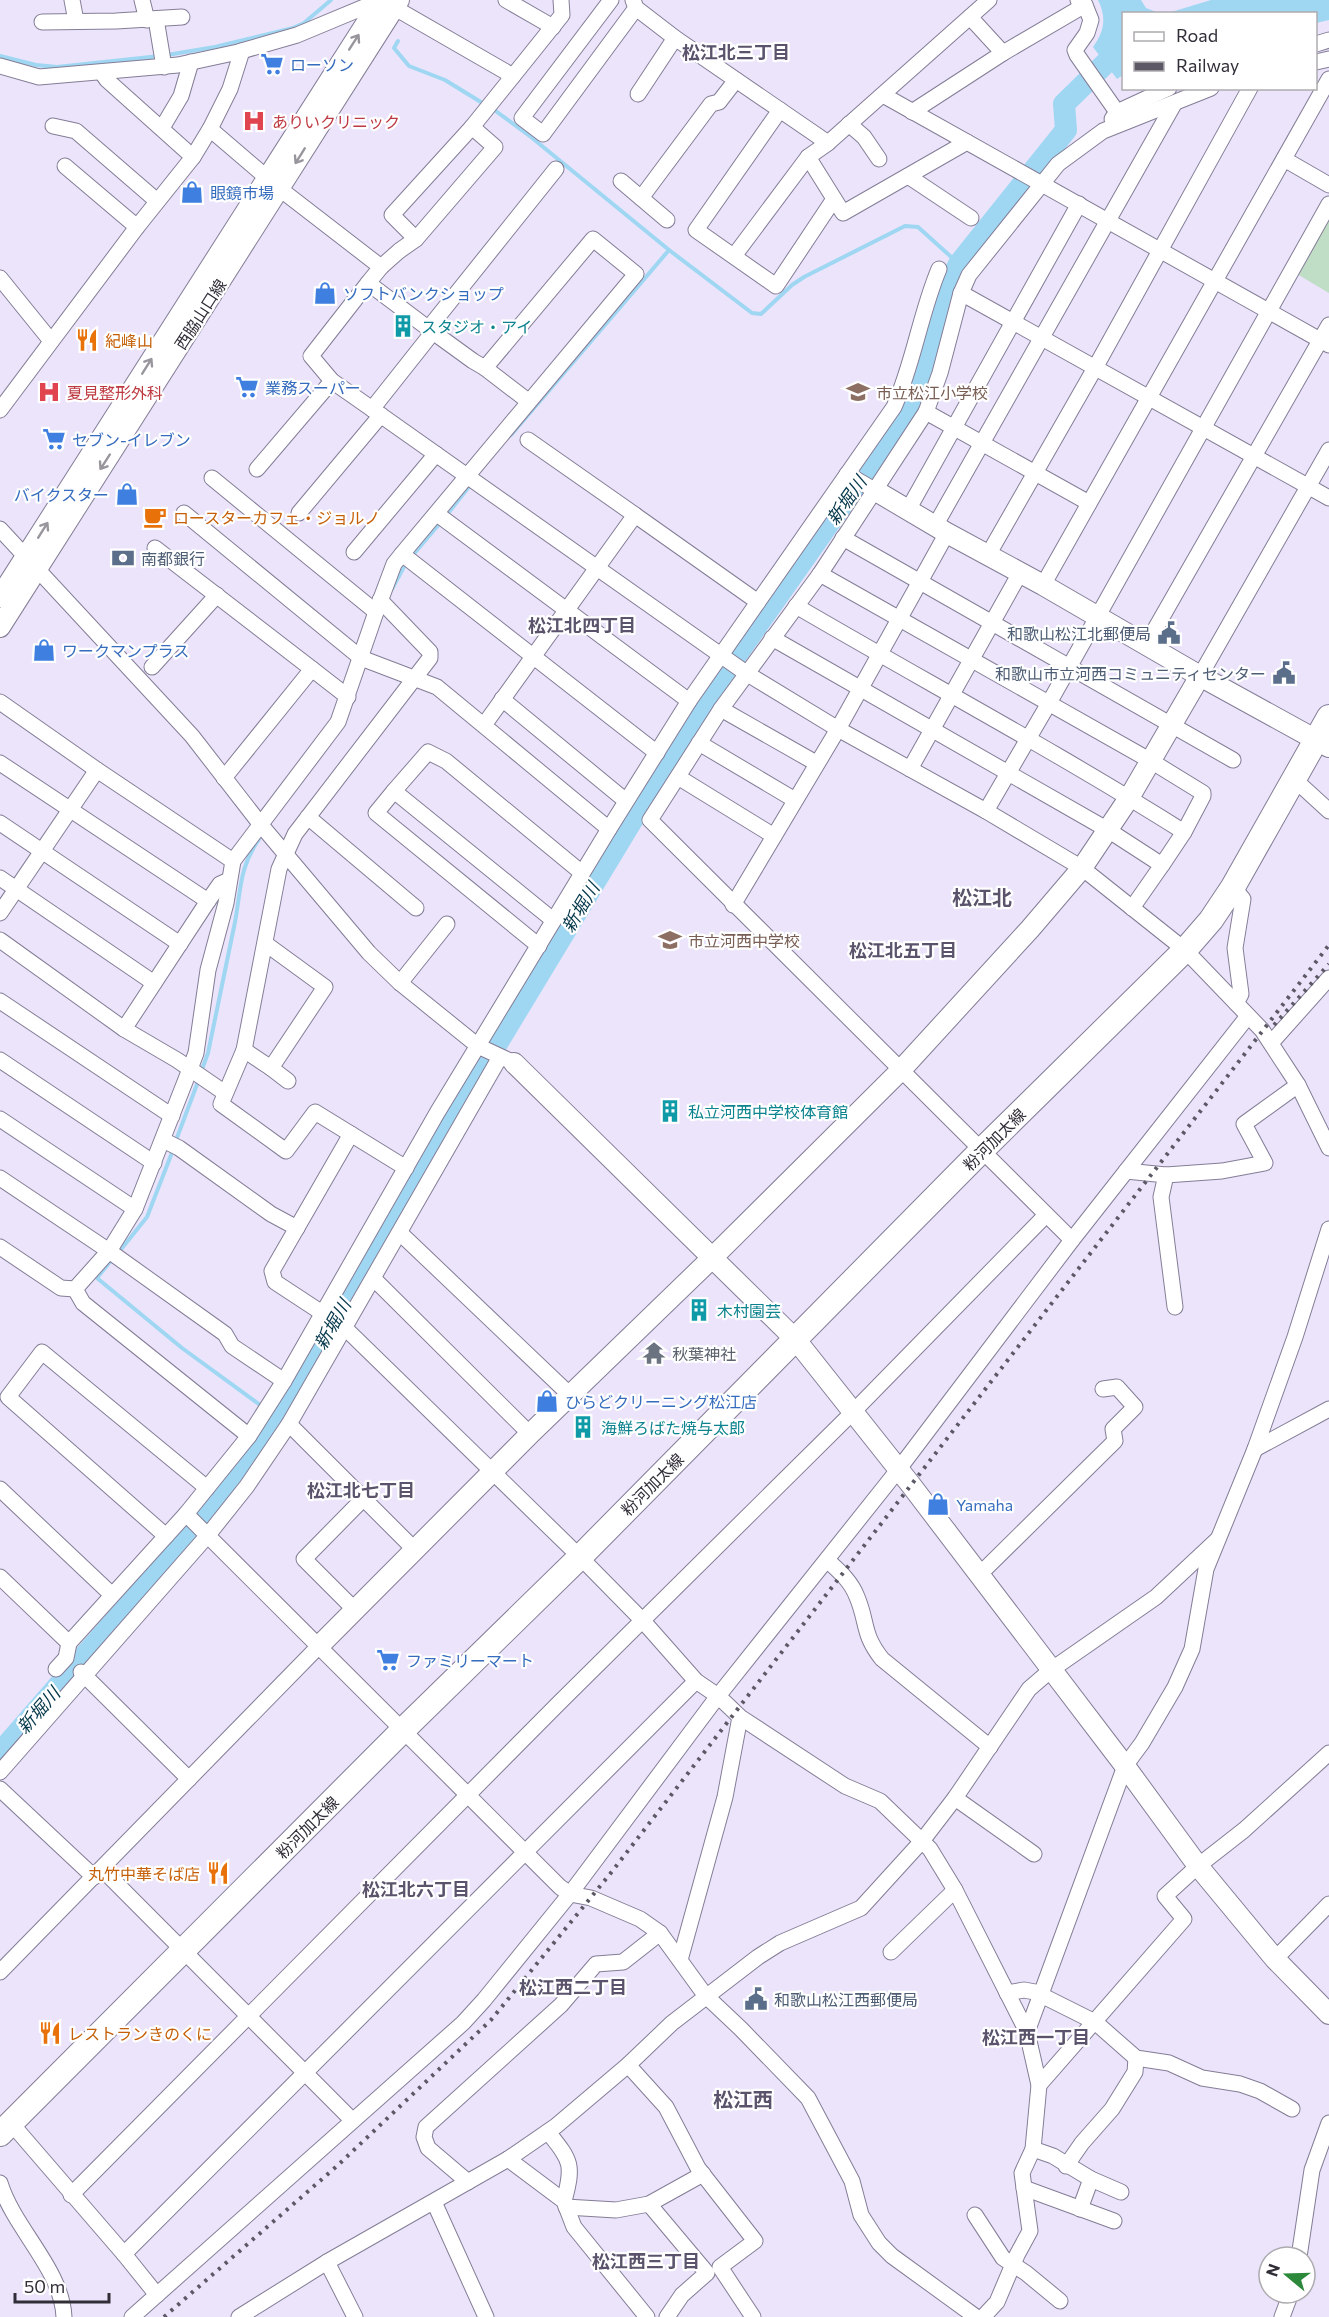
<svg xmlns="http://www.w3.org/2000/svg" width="1329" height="2317" viewBox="0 0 1329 2317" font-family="Commissioner,'Noto Sans JP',sans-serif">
	<rect width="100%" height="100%" fill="#ebe4fb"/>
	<polygon fill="#c0ddc5" points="1329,216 1329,293 1297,274"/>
	<path fill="#9fd7f3" d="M1098,0H1141L1146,8L1159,13H1168L1211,0H1329V20L1316,23V14H1124L1123,75L1117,79L1093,47C1104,32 1107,18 1098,0Z"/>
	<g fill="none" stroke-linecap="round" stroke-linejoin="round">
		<g stroke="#9fd7f3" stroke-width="4">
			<polyline points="398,41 394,48 409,66 445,80 484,104"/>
			<polyline points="167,55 215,47 293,28 304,23 331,0"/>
			<polyline points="0,56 36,65 57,67 160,56"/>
			<polyline points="493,109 531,137 669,250"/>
			<polyline points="511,435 669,250 752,313 761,314 792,285 804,277 905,226 918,227 959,264"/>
			<polyline points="445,517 472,483"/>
			<polyline points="412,556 440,523"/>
			<polyline points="392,589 407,561"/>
			<path d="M201,1072L208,1053C217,1009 226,966 235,922C241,890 239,868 259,839"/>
			<polyline points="175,1143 199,1079"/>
			<polyline points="118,1253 147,1217 173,1150"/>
			<polyline points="113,1258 97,1278 182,1348 263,1407"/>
			<polyline points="269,1411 279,1416"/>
		</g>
		<path stroke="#9fd7f3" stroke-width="22" d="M0,1753L223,1497L279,1416L418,1174L706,698L905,415C931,367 933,311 959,264L1066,130L1064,104L1119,50L1124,49"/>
		<g stroke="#847d96" stroke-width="17">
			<g id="minor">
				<polyline points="72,0 76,21"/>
				<polyline points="142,0 147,20"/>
				<polyline points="506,0 553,27"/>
				<polyline points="611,0 522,118 543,134 636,8"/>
				<polyline points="633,0 636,8 675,38 828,143 989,0"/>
				<polyline points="1078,0 1085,5 1091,20 1087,33 1075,50 1077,55 1117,112"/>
				<polyline points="156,19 164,67"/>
				<polyline points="42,22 116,21 182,17"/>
				<polyline points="1316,44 1329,40"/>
				<polyline points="1003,53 1085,5"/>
				<polyline points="1316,62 1329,59"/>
				<polyline points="0,66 39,77 178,65 238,52 297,35 381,0 513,76 562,15 561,0"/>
				<polyline points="102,73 107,80 193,157"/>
				<polyline points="638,94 675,38"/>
				<polyline points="883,95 1329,345"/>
				<polyline points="780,110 696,230 776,286 834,199"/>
				<polyline points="912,112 1003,53 970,17"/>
				<polyline points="1112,119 1117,112 1169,88"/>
				<polyline points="849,124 864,137 879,159"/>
				<polyline points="53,126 76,131 157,201"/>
				<polyline points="162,128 181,96 191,62"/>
				<polyline points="210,129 280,189 381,267 368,283 433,332 372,409 746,673 838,729 986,811 1082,868 1185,950 1262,1030 1298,1085 1329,1148"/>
				<polyline points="808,157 843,213 967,142"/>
				<polyline points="1284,159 1329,185"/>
				<polyline points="65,166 137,227"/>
				<polyline points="908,176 971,218"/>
				<polyline points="621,181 667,220"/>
				<polyline points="641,198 711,104 719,102 736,80"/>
				<polyline points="416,239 392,215 472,127 513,76"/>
				<polyline points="734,256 808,157 828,143"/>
				<polyline points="381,267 399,251 416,239 495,147 472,127"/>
				<polyline points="0,278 51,341"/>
				<polyline points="368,283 311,356 332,381 372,409"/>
				<polyline points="961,293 1329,498"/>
				<polyline points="428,329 556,169"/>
				<polyline points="433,332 473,361 485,368"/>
				<polyline points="0,410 137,227 193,157 210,129 230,89 242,51"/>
				<polyline points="926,412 1089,503"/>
				<polyline points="257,469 332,381"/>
				<polyline points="847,474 876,491"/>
				<polyline points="908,510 1079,204"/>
				<polyline points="184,513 361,658 437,687 609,829"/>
				<polyline points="299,513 381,415"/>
				<polyline points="437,514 689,701"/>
				<polyline points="935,526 1174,104"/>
				<polyline points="0,529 192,736 261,825 369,953 400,983 478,1046 510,1061"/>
				<polyline points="843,538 1233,760"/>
				<polyline points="155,548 312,669"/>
				<polyline points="354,552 436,454"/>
				<polyline points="402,554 657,753"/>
				<polyline points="988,555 1095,368 1250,88"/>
				<polyline points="820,574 1151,761 1203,793 1203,796 1184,832 1162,865"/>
				<polyline points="1043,585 1329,79"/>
				<path d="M758,602L894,407C914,362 920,314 939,269"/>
				<path d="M796,606C926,682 1057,752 1184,832"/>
				<polyline points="376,612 394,564 402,554 636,274 593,239 485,368 528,401"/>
				<polyline points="772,638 1108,830 1162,865 1132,908"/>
				<polyline points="1146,645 1329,325"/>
				<polyline points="152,667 217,595"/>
				<polyline points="1200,676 1329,450"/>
				<polyline points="502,699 626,801"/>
				<polyline points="0,702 97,770 233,861"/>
				<polyline points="721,709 816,763"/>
				<polyline points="484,725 635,515 528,440"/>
				<polyline points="699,743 795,800"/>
				<polyline points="0,763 208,901"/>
				<polyline points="910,769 1020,573"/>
				<polyline points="678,777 774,836"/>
				<polyline points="224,778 312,669 348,697"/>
				<polyline points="1294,779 1329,811"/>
				<polyline points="394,791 376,813 539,946"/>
				<polyline points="986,811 1049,703 1329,204"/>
				<polyline points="308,817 416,908"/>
				<polyline points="0,823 180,944"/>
				<polyline points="0,878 154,983"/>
				<polyline points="1233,887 1243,899 1235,948 1241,994 1236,1003"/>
				<polyline points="733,905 838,729 947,533"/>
				<polyline points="0,913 97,770"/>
				<polyline points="553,920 394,791 428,752 446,761 582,873"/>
				<polyline points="0,940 124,1029 177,1060 225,1093"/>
				<polyline points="266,944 325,987 271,1068 288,1081"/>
				<polyline points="400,983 447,924"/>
				<polyline points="0,1001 172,1116"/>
				<polyline points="124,1029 208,901 220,884 229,880"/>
				<polyline points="1271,1043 1329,978"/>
				<polyline points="244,1050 279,869 295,834 430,658 430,652 380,600"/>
				<polyline points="0,1060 154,1163"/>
				<polyline points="271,1068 244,1050 221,1104 286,1151 315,1112 406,1168"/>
				<polyline points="0,1119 135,1209"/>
				<polyline points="351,1134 272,1271 275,1282 345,1328 580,1557 643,1621 696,1681 718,1696 740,1717 845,1786 880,1801 930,1849 955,1890 1027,2032 1039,2085 1033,2149 1022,2173 1030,2231 1017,2255 997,2302 983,2317"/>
				<polyline points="163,1140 179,1148 271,1214 297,1228"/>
				<polyline points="1126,1171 1166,1175 1161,1197 1175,1307"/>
				<polyline points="1166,1175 1222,1171 1265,1163 1244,1124 1298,1085"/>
				<polyline points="0,1178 109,1251 225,1334 232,1346 284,1381"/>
				<polyline points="400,1233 570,1395"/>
				<polyline points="1072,1240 650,820 721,709 820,574 926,412 940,373 961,293 969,275 1058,164 1103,131 1211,88"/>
				<polyline points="0,1247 61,1288 75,1289 109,1251 135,1209 190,1069 196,1053 208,970 226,903 233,861 338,722 376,612 212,478"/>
				<polyline points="374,1279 530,1434"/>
				<polyline points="75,1289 83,1303 249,1436"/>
				<polyline points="289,1424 415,1550"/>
				<polyline points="1255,1449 1329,1409"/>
				<polyline points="0,1489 111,1594"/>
				<polyline points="186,1514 560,1887 570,1894 591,1898 640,1919 660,1933 705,1995 741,2029 808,2098 852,2181 861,2215 879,2243 892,2256 976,2317"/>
				<polyline points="166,1536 8,1397 42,1352 207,1488"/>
				<path d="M827,1560C839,1571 851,1581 857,1597C868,1623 862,1634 882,1659L990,1747"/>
				<polyline points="979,1575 1115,1441 1113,1429 1135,1407 1117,1387 1103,1389"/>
				<polyline points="0,1577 69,1643 186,1514 249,1436 284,1381 437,1113 609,829 689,701 758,602 635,515"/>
				<polyline points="355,1610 304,1559 363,1499"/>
				<polyline points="56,1669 66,1658 69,1643"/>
				<polyline points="81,1672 189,1779"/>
				<polyline points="0,1772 208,1535 247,1486 289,1424 500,1057"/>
				<polyline points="0,1789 94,1877"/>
				<polyline points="955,1798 1034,1854"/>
				<polyline points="102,1869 352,2120"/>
				<polyline points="891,1952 955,1890"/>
				<polyline points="1275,1959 1329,1904"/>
				<polyline points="680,1960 725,1797 740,1717"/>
				<polyline points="0,1972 319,1646"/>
				<polyline points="1007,1993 1024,1990 1035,1992 1095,2022 1136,2058 1169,2063 1202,2078 1240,2084 1260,2091 1292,2109"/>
				<polyline points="1027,2032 1125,1766 1142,1743 1175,1687 1192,1649 1206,1569 1255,1449 1295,1337 1329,1229"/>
				<polyline points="628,2065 666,2107 698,2168 755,2241 720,2267 753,2317"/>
				<polyline points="1039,2085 1184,1919 1165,1896 1198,1866 1244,1830 1329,1753"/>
				<polyline points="11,2123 124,2254"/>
				<path d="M548,2132C571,2161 574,2164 564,2201"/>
				<polyline points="1033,2149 1053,2156 1091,2179 1121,2192"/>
				<polyline points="508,2159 564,2201 574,2227 647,2317"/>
				<polyline points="1066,2166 1082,2143 1112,2109 1135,2072 1136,2058"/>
				<polyline points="468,2182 428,2148 424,2137 426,2127 561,2005 596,1964 623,1962 660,1933"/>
				<path d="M0,2183C14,2229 62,2269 64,2317"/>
				<polyline points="1024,2188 1114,2221"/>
				<polyline points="71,2195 560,1702 852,1413 1046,1215"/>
				<polyline points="434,2202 486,2317"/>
				<polyline points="649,2204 707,2273 682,2295 667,2317"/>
				<polyline points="566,2207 616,2210 649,2204 703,2174"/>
				<polyline points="1080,2209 1091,2179"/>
				<polyline points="975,2215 1003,2258 1026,2273 1060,2301"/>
				<polyline points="1299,2257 1312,2170 1329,2123"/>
				<polyline points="327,2262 355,2317"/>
				<polyline points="157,2295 124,2254 696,1681"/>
				<polyline points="132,2317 463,2023 484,2000 570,1894 718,1696 898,1470 1072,1240 1248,1016"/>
				<polyline points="239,2317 327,2262 508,2159 556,2126 628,2065 672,2023 758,1957 780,1943 861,1908 922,1841 955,1798 1029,1689 1051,1670 1156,1597 1218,1539"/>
				<polyline points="1282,2317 1291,2293"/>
			</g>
		</g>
		<g stroke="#847d96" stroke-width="22">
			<g id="tertiary">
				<polyline points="876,491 947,533 1043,585 1200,676 1329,747"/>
				<polyline points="0,597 381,0"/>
				<polyline points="0,627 399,0"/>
				<polyline points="514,1063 796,1340 911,1485 1125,1766 1198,1866 1275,1959 1329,2014"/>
				<polyline points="319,1646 530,1434 711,1259 900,1071 1030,929 1082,868 1129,798 1200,676"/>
			</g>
		</g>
		<g stroke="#847d96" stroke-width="26">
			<polyline id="primary" points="0,2134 403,1730 580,1557 982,1150 1185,950 1211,920 1233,887 1329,717"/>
		</g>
		<use href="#minor" stroke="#fff" stroke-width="15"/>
		<use href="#tertiary" stroke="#fff" stroke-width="20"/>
		<use href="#primary" stroke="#fff" stroke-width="24"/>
		<g stroke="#5c5865" stroke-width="4" stroke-dasharray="3 6" stroke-linecap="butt">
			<polyline points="1274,1025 1329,964"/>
			<polyline points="164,2317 337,2166 491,2020 610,1874 1329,945"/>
		</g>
	</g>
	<defs><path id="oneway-shaft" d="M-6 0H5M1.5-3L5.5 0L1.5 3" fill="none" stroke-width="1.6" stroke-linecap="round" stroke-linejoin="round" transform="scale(1.5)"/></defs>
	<g stroke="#98969c">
		<use href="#oneway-shaft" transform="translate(354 42) rotate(-57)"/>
		<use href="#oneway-shaft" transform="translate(300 156) rotate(122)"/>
		<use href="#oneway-shaft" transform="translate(147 366) rotate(-58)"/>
		<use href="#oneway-shaft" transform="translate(105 462) rotate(123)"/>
		<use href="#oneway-shaft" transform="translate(43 530) rotate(-58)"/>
	</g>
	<defs>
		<g id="supermarket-bare" transform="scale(1.8)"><path d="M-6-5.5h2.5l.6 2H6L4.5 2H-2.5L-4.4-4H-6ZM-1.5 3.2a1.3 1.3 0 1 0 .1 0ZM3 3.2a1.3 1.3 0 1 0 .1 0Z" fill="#3f7fe0" stroke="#fff" stroke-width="2.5" paint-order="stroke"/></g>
		<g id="hospital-bare" transform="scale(1.8)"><path d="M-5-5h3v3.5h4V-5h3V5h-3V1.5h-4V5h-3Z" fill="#e0444e" stroke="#fff" stroke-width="2.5" paint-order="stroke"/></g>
		<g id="shop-bare" transform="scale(1.8)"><path d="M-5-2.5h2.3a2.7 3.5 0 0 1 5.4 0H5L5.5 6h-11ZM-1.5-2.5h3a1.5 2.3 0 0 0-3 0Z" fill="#3f7fe0" stroke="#fff" stroke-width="2.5" paint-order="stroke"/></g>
		<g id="building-bare" transform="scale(1.8)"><path d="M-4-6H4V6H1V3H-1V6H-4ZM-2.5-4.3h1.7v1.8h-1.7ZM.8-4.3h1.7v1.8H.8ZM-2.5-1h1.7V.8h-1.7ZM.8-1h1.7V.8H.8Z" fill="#0f9aa8" stroke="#fff" stroke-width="2.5" paint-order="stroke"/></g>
		<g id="restaurant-bare" transform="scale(1.8)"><path d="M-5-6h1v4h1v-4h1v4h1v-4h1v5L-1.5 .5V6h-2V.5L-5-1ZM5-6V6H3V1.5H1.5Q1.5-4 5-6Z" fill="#e8710a" stroke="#fff" stroke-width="2.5" paint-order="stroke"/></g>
		<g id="school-bare" transform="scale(1.8)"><path d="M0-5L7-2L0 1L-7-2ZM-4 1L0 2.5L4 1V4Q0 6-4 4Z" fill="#8d6e63" stroke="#fff" stroke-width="2.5" paint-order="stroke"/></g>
		<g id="cafe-bare" transform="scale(1.8)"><path d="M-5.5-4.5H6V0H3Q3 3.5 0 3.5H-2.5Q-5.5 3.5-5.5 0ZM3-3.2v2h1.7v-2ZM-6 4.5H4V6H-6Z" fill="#e8710a" stroke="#fff" stroke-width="2.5" paint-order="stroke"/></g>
		<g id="bank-bare" transform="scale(1.8)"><path d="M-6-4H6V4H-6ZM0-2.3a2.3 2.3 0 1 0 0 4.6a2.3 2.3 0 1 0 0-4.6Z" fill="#5c6f8a" stroke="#fff" stroke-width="2.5" paint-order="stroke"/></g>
		<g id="civic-bare" transform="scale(1.8)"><path d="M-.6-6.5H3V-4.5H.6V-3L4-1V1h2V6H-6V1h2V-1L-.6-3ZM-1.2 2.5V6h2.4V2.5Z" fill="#5c6f8a" stroke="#fff" stroke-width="2.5" paint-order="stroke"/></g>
		<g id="temple-bare" transform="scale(1.8)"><path d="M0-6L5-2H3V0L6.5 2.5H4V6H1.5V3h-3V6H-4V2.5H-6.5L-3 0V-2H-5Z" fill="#6b7280" stroke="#fff" stroke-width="2.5" paint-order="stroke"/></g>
	</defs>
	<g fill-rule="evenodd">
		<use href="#supermarket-bare" x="272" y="64"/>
		<use href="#hospital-bare" x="254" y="121"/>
		<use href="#shop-bare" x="192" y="192"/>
		<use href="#shop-bare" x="325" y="293"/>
		<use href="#building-bare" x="403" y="326"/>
		<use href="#restaurant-bare" x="87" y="340"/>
		<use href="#supermarket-bare" x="247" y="387"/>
		<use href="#hospital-bare" x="49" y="392"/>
		<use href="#school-bare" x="858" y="392"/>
		<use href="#supermarket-bare" x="54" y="439"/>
		<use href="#shop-bare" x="127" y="494"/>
		<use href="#cafe-bare" x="155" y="517"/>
		<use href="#bank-bare" x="123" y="558"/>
		<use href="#civic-bare" x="1169" y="633"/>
		<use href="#shop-bare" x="44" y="650"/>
		<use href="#civic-bare" x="1284" y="673"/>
		<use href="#school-bare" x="670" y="940"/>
		<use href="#building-bare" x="670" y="1111"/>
		<use href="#building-bare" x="699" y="1310"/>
		<use href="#temple-bare" x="654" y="1353"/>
		<use href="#shop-bare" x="547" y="1401"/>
		<use href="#building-bare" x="583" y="1427"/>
		<use href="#shop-bare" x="938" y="1504"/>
		<use href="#supermarket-bare" x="388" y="1660"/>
		<use href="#restaurant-bare" x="218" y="1873"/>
		<use href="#civic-bare" x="756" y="1999"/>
		<use href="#restaurant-bare" x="50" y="2033"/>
	</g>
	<g text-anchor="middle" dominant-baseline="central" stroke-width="4.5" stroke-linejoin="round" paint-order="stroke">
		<g font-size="16" fill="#366cbe" stroke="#fff" text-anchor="start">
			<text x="290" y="64">ローソン</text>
			<text x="210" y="192">眼鏡市場</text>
			<text x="343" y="293">ソフトバンクショップ</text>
			<text x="265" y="387">業務スーパー</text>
			<text x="72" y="439">セブン-イレブン</text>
			<text x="109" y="494" text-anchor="end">バイクスター</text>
			<text x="62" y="650">ワークマンプラス</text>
			<text x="565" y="1401">ひらどクリーニング松江店</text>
			<text x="956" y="1504">Yamaha</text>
			<text x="406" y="1660">ファミリーマート</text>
		</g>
		<g font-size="16" fill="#be3a42" stroke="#fff" text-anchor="start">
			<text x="272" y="121">ありいクリニック</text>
			<text x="67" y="392">夏見整形外科</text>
		</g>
		<g font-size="16" fill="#312e38" stroke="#fff">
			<text transform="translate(200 314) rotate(-57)">西脇山口線</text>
			<text transform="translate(994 1139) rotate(-45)">粉河加太線</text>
			<text transform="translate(652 1484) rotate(-45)">粉河加太線</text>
			<text transform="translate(307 1827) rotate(-45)">粉河加太線</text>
		</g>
		<g font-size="16" fill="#0d838f" stroke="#fff" text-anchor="start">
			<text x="421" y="326">スタジオ・アイ</text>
			<text x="688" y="1111">私立河西中学校体育館</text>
			<text x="717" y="1310">木村園芸</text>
			<text x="601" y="1427">海鮮ろばた焼与太郎</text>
		</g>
		<g font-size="16" fill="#c56008" stroke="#fff" text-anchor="start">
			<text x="105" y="340">紀峰山</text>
			<text x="173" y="517">ロースターカフェ・ジョルノ</text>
			<text x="200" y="1873" text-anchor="end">丸竹中華そば店</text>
			<text x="68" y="2033">レストランきのくに</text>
		</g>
		<g font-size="16" fill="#785e54" stroke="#fff" text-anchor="start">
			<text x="876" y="392">市立松江小学校</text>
			<text x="688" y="940">市立河西中学校</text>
		</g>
		<g font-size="16" fill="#4e5e75" stroke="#fff" text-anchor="start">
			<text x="141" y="558">南都銀行</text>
			<text x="1151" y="633" text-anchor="end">和歌山松江北郵便局</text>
			<text x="1266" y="673" text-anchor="end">和歌山市立河西コミュニティセンター</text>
			<text x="774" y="1999">和歌山松江西郵便局</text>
		</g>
		<g font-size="16" fill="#5b616d" stroke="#fff" text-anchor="start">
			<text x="672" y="1353">秋葉神社</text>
		</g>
		<g font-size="18" font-weight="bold" fill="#5a536b" stroke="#fff">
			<text x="736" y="52">松江北三丁目</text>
			<text x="582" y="625">松江北四丁目</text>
			<text x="903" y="950">松江北五丁目</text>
			<text x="361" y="1490">松江北七丁目</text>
			<text x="416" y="1889">松江北六丁目</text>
			<text x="573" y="1987">松江西二丁目</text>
			<text x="1036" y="2037">松江西一丁目</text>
			<text x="646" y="2261">松江西三丁目</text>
		</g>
		<g font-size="18" font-style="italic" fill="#05384b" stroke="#fff">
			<text transform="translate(846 500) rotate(-55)">新堀川</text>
			<text transform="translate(580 907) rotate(-59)">新堀川</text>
			<text transform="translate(332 1324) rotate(-60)">新堀川</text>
			<text transform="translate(38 1710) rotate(-49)">新堀川</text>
		</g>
		<g font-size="20" font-weight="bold" fill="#5a536b" stroke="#fff">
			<text x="982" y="897">松江北</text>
			<text x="743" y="2099">松江西</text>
		</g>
	</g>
	<rect x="1122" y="12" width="195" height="78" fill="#ffffff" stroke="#adabaf" stroke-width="1.5"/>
	<rect x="1134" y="32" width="30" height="9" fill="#ffffff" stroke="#adabaf" stroke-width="1.5"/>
	<text x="1176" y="42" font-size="18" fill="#312e38">Road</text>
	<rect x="1134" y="62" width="30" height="9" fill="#5c5865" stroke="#adabaf" stroke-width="1.5"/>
	<text x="1176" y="72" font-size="18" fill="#312e38">Railway</text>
	<g transform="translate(1287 2275) rotate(289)"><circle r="28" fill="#ffffff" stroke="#adabaf" stroke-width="1.5"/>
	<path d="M0-4.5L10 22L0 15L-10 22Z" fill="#2c893b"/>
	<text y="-9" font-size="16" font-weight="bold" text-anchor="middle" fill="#312e38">N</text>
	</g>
	<path d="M15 2293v9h94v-9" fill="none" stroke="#312e38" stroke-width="3"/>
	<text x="24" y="2293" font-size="18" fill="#312e38" stroke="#ffffff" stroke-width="4.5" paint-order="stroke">50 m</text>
</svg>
